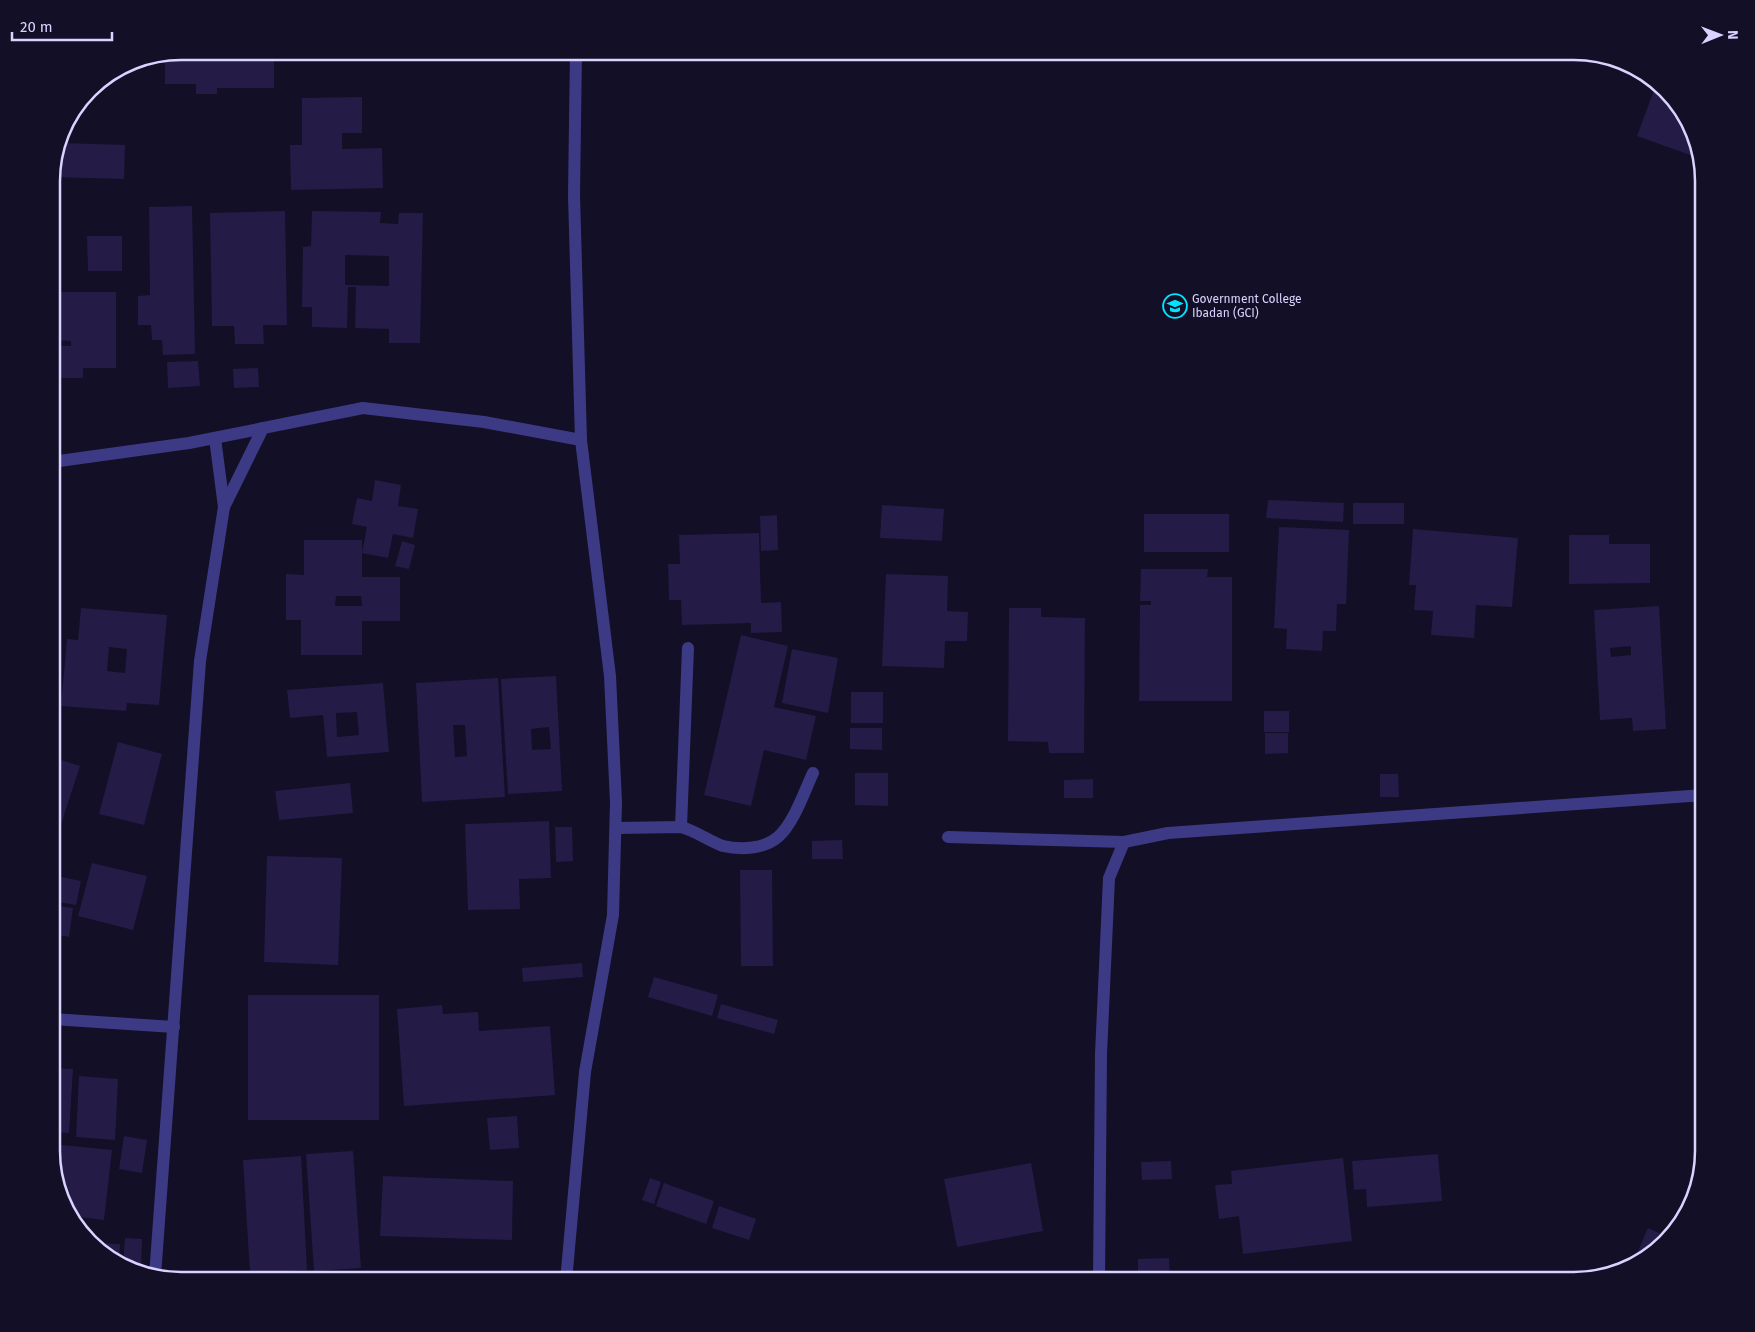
<svg xmlns="http://www.w3.org/2000/svg" width="1755" height="1332" viewBox="0 0 1755 1332" font-family="'Fira Sans',sans-serif">
	<rect width="100%" height="100%" fill="#130f26"/>
	<g fill="#241b47" fill-rule="evenodd">
		<polygon points="181,51 274,51 274,88 217,88 217,94 196,94 196,84 165,84 165,54"/>
		<polygon points="1657,82 1690,123 1696,148 1693,156 1637,136"/>
		<polygon points="362,97 362,133 342,133 342,149 382,148 383,188 291,190 290,145 302,145 302,98"/>
		<polygon points="60,143 125,145 124,179 52,177"/>
		<polygon points="192,206 195,354 163,355 162,340 152,340 151,325 138,325 138,296 150,295 149,207"/>
		<polygon points="285,211 287,325 263,325 264,344 235,344 234,326 212,326 210,213"/>
		<path d="M312,211L381,212L380,223L398,224L399,213H423L420,343H389V329L355,328L356,287H348L347,328L312,327V307H302L303,247L311,246ZM345,255L389,256V286L345,285Z"/>
		<polygon points="87,236 122,236 122,271 88,271"/>
		<path d="M52,292H116V368H83V378H52ZM54,340L71,341V346H54Z"/>
		<polygon points="198,361 200,386 168,388 167,362"/>
		<polygon points="258,368 259,387 234,388 233,369"/>
		<polygon points="375,480 401,485 398,506 418,509 413,538 393,534 388,558 362,553 367,527 352,524 357,498 372,501"/>
		<polygon points="1268,500 1344,503 1343,522 1266,518"/>
		<rect x="1353" y="503" width="51" height="21"/>
		<polygon points="882,505 944,509 942,541 880,538"/>
		<rect x="1144" y="514" width="85" height="38"/>
		<polygon points="777,515 778,550 761,551 760,516"/>
		<polygon points="1279,527 1349,530 1346,604 1337,604 1336,631 1323,631 1322,651 1286,649 1287,629 1274,628"/>
		<polygon points="1413,529 1518,538 1512,607 1476,605 1474,638 1431,635 1433,611 1414,610 1416,585 1409,585"/>
		<polygon points="759,533 761,603 781,602 782,632 751,633 751,623 682,625 681,600 669,600 668,564 680,564 679,535"/>
		<polygon points="1569,535 1609,535 1609,544 1650,544 1650,583 1569,584"/>
		<path d="M304,540H362V577H400V621H362V655H301V620H286V574L304,575ZM336,596H361L362,606H335Z"/>
		<polygon points="402,541 415,545 409,569 395,566"/>
		<polygon points="1141,569 1208,569 1207,577 1232,577 1232,701 1139,701 1140,605 1151,605 1151,601 1140,601"/>
		<polygon points="886,574 948,576 947,611 968,612 967,641 945,641 944,668 882,666"/>
		<path d="M1659,606L1666,729L1633,731L1632,718L1600,720L1594,610ZM1631,646V655L1611,657L1610,648Z"/>
		<path d="M81,608L167,615L159,705L127,703L126,711L61,706L67,639L78,640ZM109,647L127,649L125,673L107,671Z"/>
		<polygon points="1009,608 1041,608 1041,617 1085,618 1084,753 1049,753 1048,742 1008,741"/>
		<polygon points="741,635 788,646 774,707 816,716 806,760 764,750 751,806 704,795"/>
		<polygon points="792,649 838,658 828,713 782,703"/>
		<path d="M556,676L562,791L508,794L501,679ZM549,727L551,749L532,750L531,729Z"/>
		<path d="M498,678L505,797L422,802L416,683ZM453,725H465L467,756L455,757Z"/>
		<path d="M383,683L389,752L327,757L323,715L290,718L287,690ZM357,712L359,735L337,737L336,713Z"/>
		<rect x="851" y="692" width="32" height="31"/>
		<rect x="1264" y="711" width="25" height="21"/>
		<polygon points="850,728 882,728 882,750 850,749"/>
		<polygon points="1265,733 1288,733 1288,753 1265,754"/>
		<polygon points="118,742 162,754 144,825 99,814"/>
		<polygon points="52,757 80,766 55,843 52,842"/>
		<polygon points="855,773 888,773 888,806 855,805"/>
		<polygon points="1380,774 1398,774 1399,797 1380,797"/>
		<polygon points="1093,779 1093,798 1064,798 1064,780"/>
		<polygon points="350,783 353,813 279,820 275,791"/>
		<polygon points="549,821 551,878 519,879 520,909 468,910 465,824"/>
		<polygon points="555,827 572,827 573,861 556,862"/>
		<polygon points="842,840 843,859 812,859 812,841"/>
		<polygon points="267,856 342,858 338,965 264,962"/>
		<polygon points="92,863 147,876 133,930 78,916"/>
		<polygon points="740,870 772,870 773,966 741,966"/>
		<polygon points="52,875 81,881 76,905 52,901"/>
		<polygon points="52,905 73,908 69,937 52,934"/>
		<polygon points="582,963 583,977 523,982 522,968"/>
		<polygon points="654,977 718,995 712,1016 648,997"/>
		<rect x="248" y="995" width="131" height="125"/>
		<polygon points="721,1004 778,1020 774,1034 717,1018"/>
		<polygon points="442,1005 443,1014 478,1012 479,1031 550,1026 555,1095 404,1106 397,1009"/>
		<polygon points="52,1068 73,1069 69,1133 52,1132"/>
		<polygon points="79,1076 118,1079 115,1140 76,1137"/>
		<polygon points="517,1116 519,1148 490,1150 487,1118"/>
		<polygon points="124,1136 147,1140 142,1173 119,1169"/>
		<polygon points="52,1144 112,1150 104,1220 71,1216 65,1209 52,1159"/>
		<polygon points="353,1151 361,1268 314,1271 306,1154"/>
		<polygon points="1438,1154 1442,1201 1367,1207 1366,1189 1354,1190 1352,1161"/>
		<polygon points="301,1156 307,1270 250,1273 243,1160"/>
		<polygon points="1343,1158 1352,1241 1243,1254 1239,1216 1219,1219 1215,1185 1232,1184 1231,1171"/>
		<polygon points="1171,1161 1172,1179 1142,1180 1141,1162"/>
		<polygon points="1031,1163 1043,1231 957,1247 944,1179"/>
		<polygon points="383,1176 513,1181 512,1240 380,1236"/>
		<polygon points="650,1178 661,1182 654,1204 642,1200"/>
		<polygon points="664,1183 714,1201 706,1224 656,1206"/>
		<polygon points="719,1206 756,1219 749,1240 712,1228"/>
		<polygon points="1648,1228 1668,1237 1631,1267"/>
		<polygon points="125,1238 142,1239 141,1273 137,1272 123,1265"/>
		<polygon points="93,1243 120,1244 119,1263 102,1254"/>
		<polygon points="1169,1258 1170,1281 1138,1281 1138,1259"/>
	</g>
	<g fill="none" stroke-linecap="round" stroke-linejoin="round">
		<g stroke="#3d3a85" stroke-width="12">
			<polyline points="52,462 189,443 363,408 484,422 581,440"/>
			<polyline points="224,507 263,428"/>
			<polyline points="681,827 688,648"/>
			<path d="M616,828L681,827C696,831 709,841 723,846C741,850 764,849 778,837C794,823 804,792 813,773"/>
			<polyline points="948,837 1124,842 1168,833 1704,795"/>
			<polyline points="52,1019 174,1027"/>
			<polyline points="155,1276 200,661 224,507 215,438"/>
			<polyline points="566,1281 585,1072 613,915 616,802 610,676 581,440 574,195 576,51"/>
			<polyline points="1099,1281 1101,1054 1109,878 1124,842"/>
		</g>
	</g>
	<defs>
		<g id="school-ring" transform="scale(1.25)"><circle r="9.5" fill="#130f26" stroke="#00e5ff" stroke-width="1.5"/><path d="M0-5L7-2L0 1L-7-2ZM-4 1L0 2.5L4 1V4Q0 6-4 4Z" fill="#00e5ff"/></g>
	</defs>
	<g fill-rule="evenodd">
		<use href="#school-ring" x="1175" y="306"/>
	</g>
	<g text-anchor="middle" dominant-baseline="central" stroke-width="4" stroke-linejoin="round" paint-order="stroke">
		<g font-size="12" fill="#d9d4ff" stroke="#130f26" text-anchor="start">
			<text x="1192" y="299">Government College<tspan x="1192" dy="14">Ibadan (GCI)</tspan></text>
		</g>
	</g>
	<path d="M0 0H1755V1332H0ZM181 60H1574A121 121 0 0 1 1695 181V1151A121 121 0 0 1 1574 1272H181A121 121 0 0 1 60 1151V181A121 121 0 0 1 181 60Z" fill="#130f26" fill-rule="evenodd"/>
	<path fill="none" stroke="#d9d4ff" stroke-width="2.5" d="M181 60H1574A121 121 0 0 1 1695 181V1151A121 121 0 0 1 1574 1272H181A121 121 0 0 1 60 1151V181A121 121 0 0 1 181 60Z"/>
	<g transform="translate(1720 35) rotate(89)" stroke="#130f26" stroke-width="4" paint-order="stroke">
	<path d="M0-4L9 19L0 12L-9 19Z" fill="#d9d4ff"/>
	<text y="-8" font-size="14" font-weight="bold" text-anchor="middle" fill="#d9d4ff">N</text>
	</g>
	<path d="M12 32v8h100v-8" fill="none" stroke="#d9d4ff" stroke-width="2.5"/>
	<text x="20" y="32" font-size="15" fill="#d9d4ff" stroke="#130f26" stroke-width="4" paint-order="stroke">20 m</text>
</svg>
